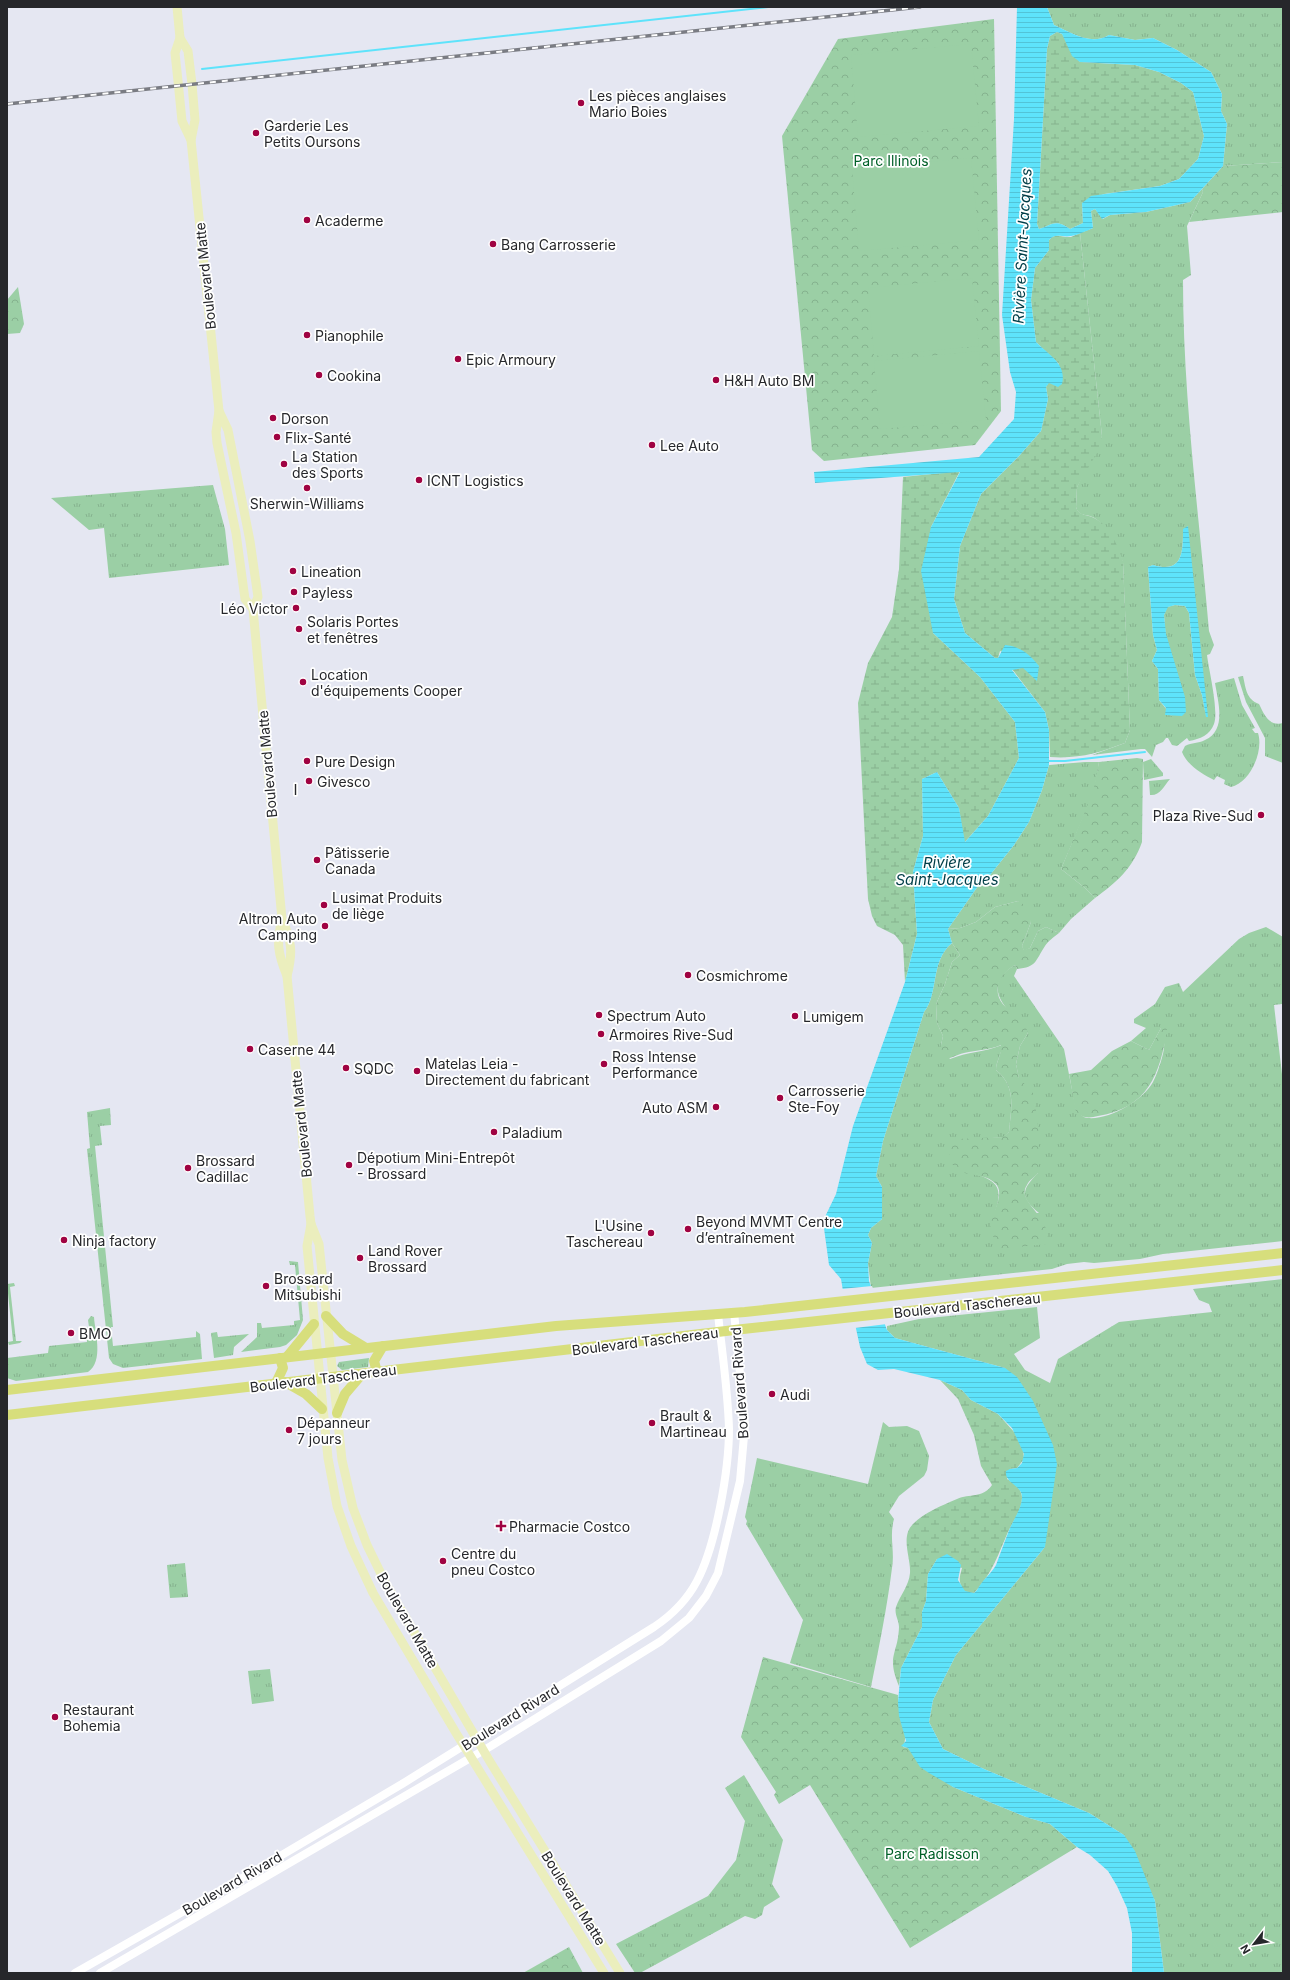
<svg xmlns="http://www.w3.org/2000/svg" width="1290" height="1980" viewBox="0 0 1290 1980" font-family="Inter,sans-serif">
	<defs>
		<pattern id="grass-tufts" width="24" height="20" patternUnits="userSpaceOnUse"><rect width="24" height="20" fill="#9bcfa5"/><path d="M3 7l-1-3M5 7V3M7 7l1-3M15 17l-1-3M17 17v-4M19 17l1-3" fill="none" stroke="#85b28e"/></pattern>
		<pattern id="forest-crowns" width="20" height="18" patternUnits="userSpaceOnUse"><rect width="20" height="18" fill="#9bcfa5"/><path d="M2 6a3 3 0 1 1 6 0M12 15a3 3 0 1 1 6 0" fill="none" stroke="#85b28e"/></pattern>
		<pattern id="wetland-marsh" width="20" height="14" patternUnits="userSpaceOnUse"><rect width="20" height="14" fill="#9bcfa5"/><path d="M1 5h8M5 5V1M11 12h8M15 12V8" fill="none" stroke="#85b28e"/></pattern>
		<pattern id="water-rules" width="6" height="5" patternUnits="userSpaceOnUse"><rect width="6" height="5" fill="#5ee3fb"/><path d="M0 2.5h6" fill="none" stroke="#52c3d7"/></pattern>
	</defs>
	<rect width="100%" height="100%" fill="#e5e7f2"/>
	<g fill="url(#grass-tufts)" fill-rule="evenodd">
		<path d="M1047,7H1283V162L1223,166L1227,124L1221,111L1222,94L1211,72L1177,50L1153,38L1135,40L1109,35C1091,46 1072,33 1054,25Z"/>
		<path d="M1202,189L1203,192L1187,226L1191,275L1183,280C1183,398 1199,514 1209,631L1214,645L1210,654L1207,655C1209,671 1219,711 1214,724C1210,735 1200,739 1189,741L1187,738L1177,746L1172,745L1168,738H1166L1163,742L1156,745L1152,757L1145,749H1141L1092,755L1125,743L1130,730L1123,562C1118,549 1108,527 1096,519C1089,513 1079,518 1076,507L1077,487L1102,436L1080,233L1093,228L1091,211L1095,209L1103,219L1110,215L1146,212L1190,202ZM1183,529L1206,716L1202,695L1195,675L1189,613L1185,606L1175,605L1167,607L1164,615L1172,716L1159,700L1158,669L1152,661L1157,650L1153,635L1148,567L1153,565C1183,574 1183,552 1183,529Z"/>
		<polygon points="213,485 225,529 229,565 109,578 104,528 89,530 51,498"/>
		<path d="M1243,676C1246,689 1246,699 1259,704C1264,714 1269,727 1283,723V763L1265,756V738L1246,702L1238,677Z"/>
		<path d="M1234,678L1242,705L1255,728L1252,729L1255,733H1258C1264,751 1250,783 1231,787L1224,784L1225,780L1217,776L1214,780C1202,774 1187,765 1182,752L1185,746C1192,742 1198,744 1205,740C1227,730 1218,702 1215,683Z"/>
		<polygon points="1151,759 1163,773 1163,776 1144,780 1143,762"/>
		<polygon points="1085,762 1099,762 1094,792 1061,869 1085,888 1095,898 1071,919 1059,933 1046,927 1038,931 1030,948 1024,951 1022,946 1031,922 1018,901 995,907 976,922 960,928 948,929 978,886 986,880 1014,845 1029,822 1042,790 1049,765"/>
		<path d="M1170,779C1164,786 1160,796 1150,795L1149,781Z"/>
		<path d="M1266,927L1283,937V997L1282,1004L1274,1005L1283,1083V1241L1163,1254L1140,1259L1094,1263L1084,1262L1067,1264L1052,1269L871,1288L868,1263L872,1243L868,1235L871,1228L882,1219V1187L876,1176L883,1141L924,1012C939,994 930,961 952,943L960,955L952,962L945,984L936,1004L937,1023L943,1036L941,1045L950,1059C967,1052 985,1052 1002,1045C1002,1054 996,1061 996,1070C1017,1087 1011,1108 1009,1132L1004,1137L992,1138L975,1174C998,1181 1003,1188 995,1212L1039,1213C1020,1197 1021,1190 1038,1173L1016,1064L1020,1046L1028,1033C1010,1011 977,987 1015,965L1017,969L1014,976L1064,1049L1076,1110C1079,1113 1083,1118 1088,1118C1110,1120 1143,1100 1153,1082C1157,1075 1164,1054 1164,1047C1165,1041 1162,1034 1161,1028L1149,1050L1131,1041L1146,1028L1134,1023V1019L1155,1004L1165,987L1179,983L1183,992L1239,939L1249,933Z"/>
		<polygon points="110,1108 111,1125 100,1126 102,1145 95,1146 113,1327 111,1327 113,1346 196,1337 196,1331 200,1334 202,1359 123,1368 113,1364 109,1358 87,1149 90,1148 87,1112"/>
		<polygon points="289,1261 298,1262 303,1320 297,1335 286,1345 280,1347 241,1352 257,1337 257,1323 261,1323 262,1328 294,1325 294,1321 300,1320 295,1265 290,1265"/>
		<polygon points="1283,1279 1283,1973 1164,1973 1155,1901 1124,1835 1089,1813 984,1769 943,1749 929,1722 933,1700 956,1655 1045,1547 1005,1368 895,1338 887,1330 887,1326 919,1319 1037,1307 1040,1338 1014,1354 1025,1370 1050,1383 1058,1359 1119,1322 1212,1312 1209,1304 1199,1300 1193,1289"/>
		<polygon points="14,1283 15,1286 10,1287 16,1341 22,1341 20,1343 9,1345 8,1342 13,1341 7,1284"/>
		<path d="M91,1316L94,1317C95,1333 104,1361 88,1372L16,1381L7,1378V1358L48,1353L49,1346L87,1342L86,1328L89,1327L88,1320Z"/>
		<polygon points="217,1332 218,1337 249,1334 234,1347 233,1355 214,1358 211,1333"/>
		<polygon points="369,1358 368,1367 342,1370 337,1366 339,1362"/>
		<path d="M883,1422L889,1427L907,1426L919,1431L929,1456L927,1470L924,1476L899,1496L889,1512L894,1519C889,1537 895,1551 892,1568C887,1608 879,1647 871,1687L790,1663L803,1620L746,1524L747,1521L745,1517L757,1458L868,1484Z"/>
		<polygon points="185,1563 188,1597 170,1598 167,1565"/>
		<polygon points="270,1669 274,1701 252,1704 248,1671"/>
		<polygon points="744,1775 783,1840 772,1884 780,1897 764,1907 762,1915 755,1919 745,1916 640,1973 635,1973 616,1944 708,1896 736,1860 745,1821 725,1788"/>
	</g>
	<g fill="url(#forest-crowns)">
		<polygon points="994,19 1001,411 975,445 824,461 812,450 782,136 838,39"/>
		<polygon points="1283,162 1283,212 1189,222 1203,192 1202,189 1223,166"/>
		<polygon points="18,287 24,324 20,333 7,334 7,300"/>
		<path d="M1137,758L1143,759L1142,842C1133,868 1116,883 1095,898L1085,888L1061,869L1093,792L1099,762Z"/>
		<path d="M1018,901L1028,907L1031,922L1022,946L1024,950L1030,948L1038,931L1046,927L1059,933C1054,937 1048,941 1045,946C1035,961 1037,967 1017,969L1015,965C989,980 993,1007 1021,1015L1028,1033L1020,1046L1016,1064L1019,1078L1034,1094L1039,1135L1038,1173C1035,1177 1029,1180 1027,1185C1015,1202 1053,1216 1047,1244L1000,1249C996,1242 990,1233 991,1224C992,1212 1006,1193 995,1183C980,1169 955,1181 950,1158C948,1151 952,1144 957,1139L1003,1137L1009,1132C1011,1108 1017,1087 996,1070C996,1061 1002,1055 1001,1045C989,1050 977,1050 964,1053C956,1055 951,1059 942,1059L941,1045L943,1036L937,1023L936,1004L945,984L952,962L960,955L952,943L948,929L960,928L976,922L995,907Z"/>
		<path d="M1165,1026L1167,1030C1160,1074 1148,1108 1098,1116C1090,1118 1082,1119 1076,1111C1074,1107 1071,1081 1069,1074L1091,1070L1112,1051L1131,1041L1149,1050L1161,1028Z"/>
		<path d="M763,1657L898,1695C897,1712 910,1732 903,1747L908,1748L953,1787L1026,1817L1050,1824L1077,1847L910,1948L810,1785L779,1804L774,1795L776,1792L741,1737Z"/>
		<polygon points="569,1947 583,1973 523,1973"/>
	</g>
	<g fill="url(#wetland-marsh)">
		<path d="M1057,32L1062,34L1080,62L1135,65L1159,72L1181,83L1193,92L1204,136L1198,159L1179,179L1160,186L1104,194L1082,203L1083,223L1070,229C1055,219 1054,224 1039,229L1037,224L1047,49L1050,36Z"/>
		<path d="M1080,233L1102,436L1097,453L1077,487L1076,507C1079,517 1089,514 1096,519C1111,527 1118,547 1123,561L1130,730L1125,743C1098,753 1079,759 1050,757L1049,730L1045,712L1012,669L1039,666L1000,651L998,658H995L965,633L954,599L960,546L981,494L1019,456L1041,431L1048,399L1046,387L1059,364L1036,342L1031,300L1035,268L1049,250V240C1056,232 1062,238 1071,237C1074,236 1077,234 1080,233Z"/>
		<polygon points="960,471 931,527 933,633 980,677 1015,722 1019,758 988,816 964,843 959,808 937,772 922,779 923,836 913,872 917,934 905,982 903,945 895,935 877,926 872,916 868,899 858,703 868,663 892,617 899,569 903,477"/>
		<path d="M940,1380L962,1390L971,1400L998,1414L1015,1433L1023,1449L1024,1459L1017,1468L1010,1469L1007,1479C1014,1483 1022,1489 1022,1498C1022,1510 1013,1521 1008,1532C998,1555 992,1574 974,1593L965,1592C958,1582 959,1579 962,1568L937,1559L928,1574L926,1601L922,1612V1627L901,1668L899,1686C886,1655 898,1655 899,1627C899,1620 894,1614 896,1607C900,1595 909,1586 910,1573C911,1557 900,1537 913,1524C925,1512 941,1506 957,1499C970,1493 982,1499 992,1485L981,1466L974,1435L958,1399Z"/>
	</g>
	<g fill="#9bcfa5">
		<polygon points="971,44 979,126 858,137 851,55"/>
		<polygon points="971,158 979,240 859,251 852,169"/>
		<polygon points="972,278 979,346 874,356 868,288"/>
		<polygon points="979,351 986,420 880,429 874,361"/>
	</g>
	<g fill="url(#water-rules)" fill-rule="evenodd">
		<path d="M1017,7H1047L1054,25C1072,33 1091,46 1109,35L1135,40L1153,38L1177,50L1211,72L1222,94L1221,111L1227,124L1223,166L1190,202L1146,212L1110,215L1102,219L1095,209L1091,211L1093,228C1086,231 1078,235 1071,236C1062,238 1056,232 1049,240V250L1035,268L1031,300L1036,342C1049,355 1067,364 1062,384L1058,387L1049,383L1046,387L1048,399L1041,431L1019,456L981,494L960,546L954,599L965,633L995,658H998L1005,645C1019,646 1030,654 1039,666L1037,681L1023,668L1012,670L1045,712L1049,730V765L1042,790L1029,822L1014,845L986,880L978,886L948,929L952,943C930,961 939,994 924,1012L883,1141L876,1176L882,1187V1219L871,1228L868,1235L872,1243L868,1263L869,1281L887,1330L895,1338L1005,1368L1017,1377L1033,1401L1053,1445L1057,1464L1045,1547L956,1655L933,1700L929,1722L943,1749L984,1769L1089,1813L1124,1835L1135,1851L1155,1901L1164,1973H1132V1933L1127,1908L1117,1886L1108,1871L1090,1855L1077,1847L1050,1824L1026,1817L953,1787L929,1773L920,1767L908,1748L901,1746L906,1741L899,1716L898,1702L901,1668L922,1627V1612L926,1601L928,1574L937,1559L947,1554L958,1561L961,1565L958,1580L965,1591L974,1593L977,1590C982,1580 991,1574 996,1565C1000,1554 1004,1543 1008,1533C1012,1521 1021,1511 1022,1498C1023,1485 1004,1484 1006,1471L1010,1469L1017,1468L1022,1463L1024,1454L1012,1428L998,1414L971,1400L962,1390L940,1380L894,1369L878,1370L867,1364L860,1347L855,1324L843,1291L841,1279L829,1265L823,1221L836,1194L853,1126L905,982L917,934L913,872L923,836L922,779L937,772L959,808L965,842L988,816L1019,758L1015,722L980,677L933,633L921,571L931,527L960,472L815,483L814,472L979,457L1014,419L1016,392L1010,372L1002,315L1014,119ZM1057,32L1062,34L1072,56L1080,62L1135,65L1159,72L1181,83L1193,92L1204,136L1198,159L1179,179L1160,186L1091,196L1082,203L1083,223L1070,229C1055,219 1054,224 1039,229L1037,224L1047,49L1050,36Z"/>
		<path d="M1188,526L1208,717H1206L1202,695L1195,675L1189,613L1185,606L1175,605L1168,607L1164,615L1166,634L1185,697L1186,712L1182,716L1165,715L1166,708L1159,700L1158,669L1152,661L1157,650L1153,635L1148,567L1153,565C1183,574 1183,552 1183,529Z"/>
	</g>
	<polygon fill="#e5e7f2" points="872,1286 887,1324 855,1328 841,1289"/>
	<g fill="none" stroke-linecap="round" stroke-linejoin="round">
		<g stroke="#5ee3fb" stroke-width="2">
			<polyline points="202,69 768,7"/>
			<polyline points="1047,761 1065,761 1145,752"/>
		</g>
		<g stroke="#fff" stroke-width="8">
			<path d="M75,1973L265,1865L402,1784L654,1627C672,1615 687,1600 697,1581C716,1545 729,1470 729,1429C728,1391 722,1352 718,1314"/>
			<polyline points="100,1973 491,1746 661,1641 689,1618 706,1596 718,1573 740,1481 745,1425 734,1312"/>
		</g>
		<g stroke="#ebeebd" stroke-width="9">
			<polyline points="177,7 180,38 188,51 192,84 195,120 191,140"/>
			<polyline points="180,38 175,53 178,81 182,121 191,140 219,411 216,432 217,443 236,533 245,599 253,609"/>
			<path d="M219,411L228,430L250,541L258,597L253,609L282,919C292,941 293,953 287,976"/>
			<path d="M282,919C276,943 278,954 287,976L310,1216L311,1224L307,1246L328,1458L337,1506L351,1546L373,1593L456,1733L604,1973"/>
			<polyline points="311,1224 319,1244 342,1460 353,1508 367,1545 386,1584 489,1760 620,1973"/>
		</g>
		<g stroke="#d7de7c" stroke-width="10">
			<polyline points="326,1316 343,1334 366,1348"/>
			<polyline points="287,1357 314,1324"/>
			<polyline points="377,1372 374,1361 383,1346"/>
			<polyline points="285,1382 306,1394 322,1409"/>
			<polyline points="276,1383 283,1368 280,1358"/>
			<polyline points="7,1390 556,1326 745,1312 1283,1253"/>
			<polyline points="337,1413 345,1394 362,1374"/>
			<polyline points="7,1415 743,1329 1283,1270"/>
		</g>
		<g stroke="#7a7c83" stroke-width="3.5">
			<polyline id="rail" points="7,104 920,7"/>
		</g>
		<use href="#rail" stroke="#fff" stroke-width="2" stroke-dasharray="6" stroke-linecap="butt"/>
	</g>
	<g fill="#a00342" stroke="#fff" stroke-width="1.5">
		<circle cx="581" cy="103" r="4"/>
		<circle cx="256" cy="133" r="4"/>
		<circle cx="307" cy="220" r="4"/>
		<circle cx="493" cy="244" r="4"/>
		<circle cx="307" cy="335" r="4"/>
		<circle cx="458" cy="359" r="4"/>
		<circle cx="319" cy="375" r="4"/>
		<circle cx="716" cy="380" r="4"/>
		<circle cx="273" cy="418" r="4"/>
		<circle cx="277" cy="437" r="4"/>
		<circle cx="652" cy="445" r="4"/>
		<circle cx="284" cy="464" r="4"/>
		<circle cx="419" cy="480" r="4"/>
		<circle cx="307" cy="488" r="4"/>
		<circle cx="293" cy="571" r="4"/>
		<circle cx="294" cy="592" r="4"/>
		<circle cx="296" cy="608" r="4"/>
		<circle cx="299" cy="629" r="4"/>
		<circle cx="303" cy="682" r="4"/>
		<circle cx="307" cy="761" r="4"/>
		<circle cx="309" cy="781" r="4"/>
		<circle cx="1261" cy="815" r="4"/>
		<circle cx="317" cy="860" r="4"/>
		<circle cx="324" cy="905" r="4"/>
		<circle cx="325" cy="926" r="4"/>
		<circle cx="688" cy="975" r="4"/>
		<circle cx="599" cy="1015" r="4"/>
		<circle cx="795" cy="1016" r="4"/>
		<circle cx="601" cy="1034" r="4"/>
		<circle cx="250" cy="1049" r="4"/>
		<circle cx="604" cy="1064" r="4"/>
		<circle cx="346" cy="1068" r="4"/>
		<circle cx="417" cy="1071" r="4"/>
		<circle cx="780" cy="1098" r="4"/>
		<circle cx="716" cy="1107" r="4"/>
		<circle cx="494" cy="1132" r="4"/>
		<circle cx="349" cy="1165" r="4"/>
		<circle cx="188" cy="1168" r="4"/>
		<circle cx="688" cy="1229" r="4"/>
		<circle cx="651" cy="1233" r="4"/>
		<circle cx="64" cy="1240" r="4"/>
		<circle cx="360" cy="1258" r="4"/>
		<circle cx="266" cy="1286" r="4"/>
		<circle cx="71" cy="1333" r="4"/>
		<circle cx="772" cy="1394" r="4"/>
		<circle cx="652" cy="1423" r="4"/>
		<circle cx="289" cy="1430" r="4"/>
		<path d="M499 1520h4v4h4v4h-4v4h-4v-4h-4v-4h4z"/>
		<circle cx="443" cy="1561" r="4"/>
		<circle cx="55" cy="1717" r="4"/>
	</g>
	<g text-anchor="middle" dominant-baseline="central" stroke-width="3.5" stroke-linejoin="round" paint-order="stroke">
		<g font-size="14" fill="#26272b" stroke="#fff" text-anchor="start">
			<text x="589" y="95">Les pièces anglaises<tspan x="589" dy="16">Mario Boies</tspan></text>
			<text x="264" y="125">Garderie Les<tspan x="264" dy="16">Petits Oursons</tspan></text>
			<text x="315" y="220">Acaderme</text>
			<text x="501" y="244">Bang Carrosserie</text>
			<text x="315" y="335">Pianophile</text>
			<text x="466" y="359">Epic Armoury</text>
			<text x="327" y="375">Cookina</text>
			<text x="724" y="380">H&amp;H Auto BM</text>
			<text x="281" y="418">Dorson</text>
			<text x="285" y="437">Flix-Santé</text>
			<text x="660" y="445">Lee Auto</text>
			<text x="292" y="456">La Station<tspan x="292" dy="16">des Sports</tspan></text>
			<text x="427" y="480">ICNT Logistics</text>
			<text x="307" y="503" text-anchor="middle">Sherwin-Williams</text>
			<text x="301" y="571">Lineation</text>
			<text x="302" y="592">Payless</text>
			<text x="288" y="608" text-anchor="end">Léo Victor</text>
			<text x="307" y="621">Solaris Portes<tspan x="307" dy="16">et fenêtres</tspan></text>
			<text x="311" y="674">Location<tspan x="311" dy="16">d'équipements Cooper</tspan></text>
			<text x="315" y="761">Pure Design</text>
			<text x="317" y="781">Givesco</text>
			<text x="1253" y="815" text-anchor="end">Plaza Rive-Sud</text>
			<text x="325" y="852">Pâtisserie<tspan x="325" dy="16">Canada</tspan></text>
			<text x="332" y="897">Lusimat Produits<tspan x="332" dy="16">de liège</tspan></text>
			<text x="317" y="918" text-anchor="end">Altrom Auto<tspan x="317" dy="16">Camping</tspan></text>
			<text x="696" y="975">Cosmichrome</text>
			<text x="607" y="1015">Spectrum Auto</text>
			<text x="803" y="1016">Lumigem</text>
			<text x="609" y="1034">Armoires Rive-Sud</text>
			<text x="258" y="1049">Caserne 44</text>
			<text x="612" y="1056">Ross Intense<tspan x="612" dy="16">Performance</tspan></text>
			<text x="425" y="1063">Matelas Leia -<tspan x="425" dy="16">Directement du fabricant</tspan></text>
			<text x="354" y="1068">SQDC</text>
			<text x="788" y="1090">Carrosserie<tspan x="788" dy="16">Ste-Foy</tspan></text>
			<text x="708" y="1107" text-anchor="end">Auto ASM</text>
			<text x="502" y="1132">Paladium</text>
			<text x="357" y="1157">Dépotium Mini-Entrepôt<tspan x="357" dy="16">- Brossard</tspan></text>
			<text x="196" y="1160">Brossard<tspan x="196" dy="16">Cadillac</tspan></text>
			<text x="696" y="1221">Beyond MVMT Centre<tspan x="696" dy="16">d’entraînement</tspan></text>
			<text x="643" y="1225" text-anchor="end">L'Usine<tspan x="643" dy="16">Taschereau</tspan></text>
			<text x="72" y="1240">Ninja factory</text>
			<text x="368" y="1250">Land Rover<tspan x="368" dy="16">Brossard</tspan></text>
			<text x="274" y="1278">Brossard<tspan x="274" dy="16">Mitsubishi</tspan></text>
			<text x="79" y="1333">BMO</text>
			<text x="780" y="1394">Audi</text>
			<text x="660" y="1415">Brault &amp;<tspan x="660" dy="16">Martineau</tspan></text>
			<text x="297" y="1422">Dépanneur<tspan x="297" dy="16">7 jours</tspan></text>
			<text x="509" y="1526">Pharmacie Costco</text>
			<text x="451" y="1553">Centre du<tspan x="451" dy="16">pneu Costco</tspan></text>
			<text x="63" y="1709">Restaurant<tspan x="63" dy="16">Bohemia</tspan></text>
		</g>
		<g font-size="14" fill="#006028" stroke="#fff">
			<text x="891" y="160">Parc Illinois</text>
			<text x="932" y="1853">Parc Radisson</text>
		</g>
		<g font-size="14" fill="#26272b" stroke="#fff">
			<text transform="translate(205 276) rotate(-96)">Boulevard Matte</text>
			<text transform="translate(267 764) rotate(-95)">Boulevard Matte</text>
			<text transform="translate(301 1124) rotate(-96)">Boulevard Matte</text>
			<text transform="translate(967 1305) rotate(-6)">Boulevard Taschereau</text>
			<text transform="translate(645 1341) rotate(-7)">Boulevard Taschereau</text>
			<text transform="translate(323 1378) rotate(-7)">Boulevard Taschereau</text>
			<text transform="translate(739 1383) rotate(-94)">Boulevard Rivard</text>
			<text transform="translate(408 1620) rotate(60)">Boulevard Matte</text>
			<text transform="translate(510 1717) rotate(-32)">Boulevard Rivard</text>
			<text transform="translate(232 1883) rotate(-30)">Boulevard Rivard</text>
			<text transform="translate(574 1898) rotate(58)">Boulevard Matte</text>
		</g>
		<g font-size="15" font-style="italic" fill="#003e48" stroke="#fff">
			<text transform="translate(1022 246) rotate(-87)">Rivière Saint-Jacques</text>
			<text x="947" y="862">Rivière<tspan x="947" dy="17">Saint-Jacques</tspan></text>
		</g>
		<g font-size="15" letter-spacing="1" fill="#26272b" stroke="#fff">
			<text x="296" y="789">I</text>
		</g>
	</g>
	<rect width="1290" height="1980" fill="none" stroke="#26272b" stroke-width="16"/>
	<g transform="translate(1254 1944) rotate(239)" stroke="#ffffff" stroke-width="3" paint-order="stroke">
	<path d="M0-3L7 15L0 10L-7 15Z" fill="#26272b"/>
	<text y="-6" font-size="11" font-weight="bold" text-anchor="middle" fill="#26272b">N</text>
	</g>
</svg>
